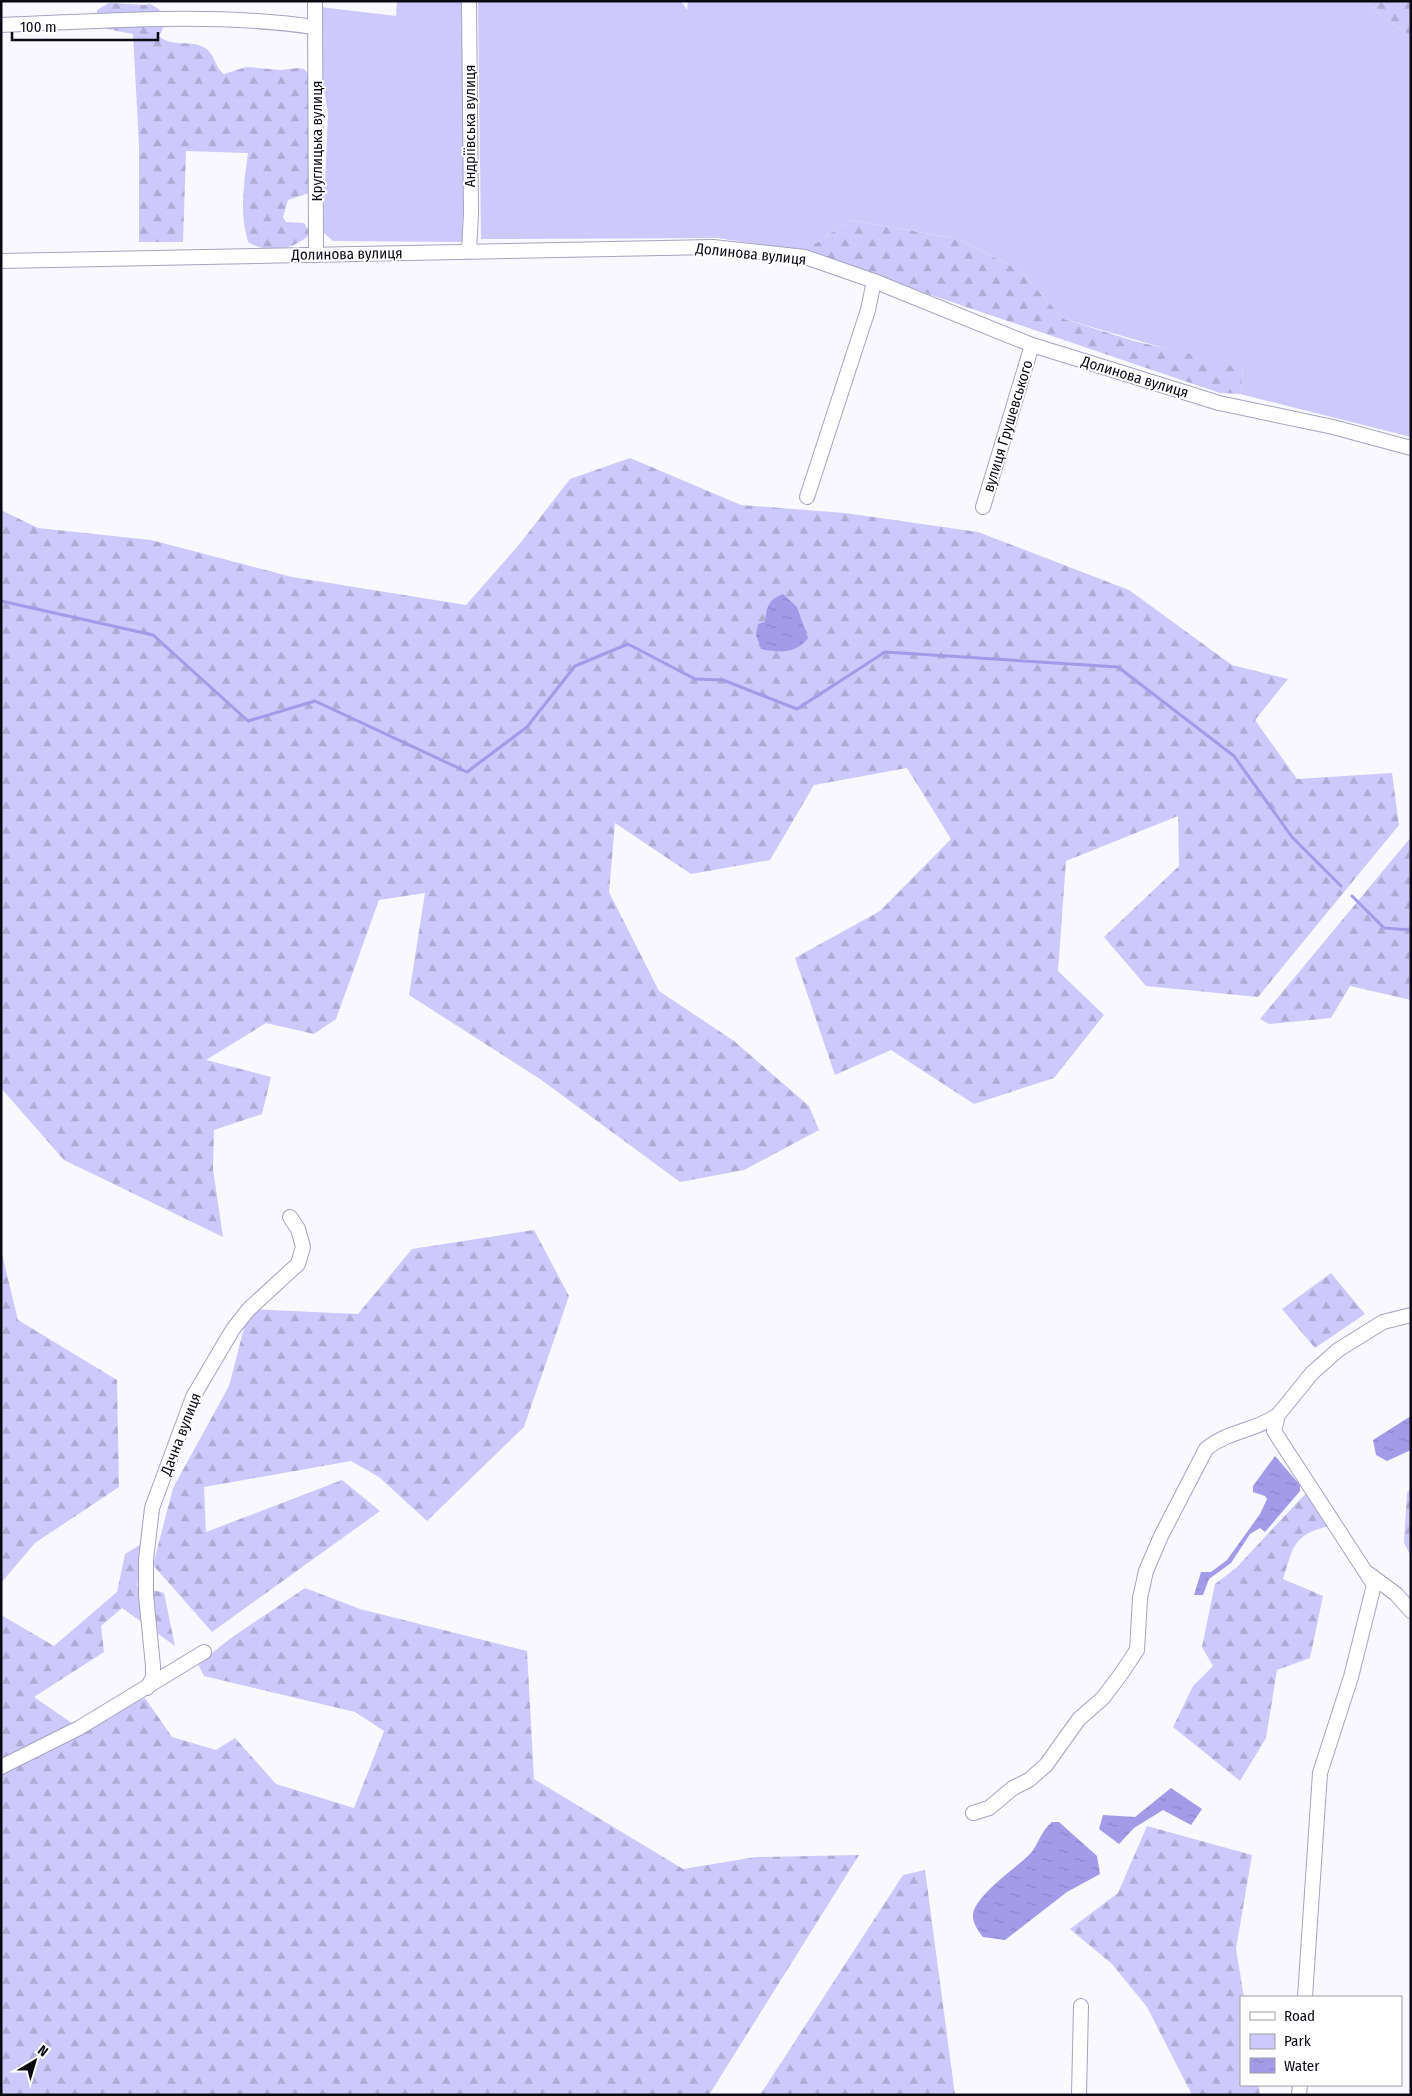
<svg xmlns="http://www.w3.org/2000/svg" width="1412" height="2096" viewBox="0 0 1412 2096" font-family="'Fira Sans Condensed',sans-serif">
	<defs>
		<pattern id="forest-firs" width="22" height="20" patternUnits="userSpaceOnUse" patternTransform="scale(1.25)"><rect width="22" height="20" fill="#cdc9fa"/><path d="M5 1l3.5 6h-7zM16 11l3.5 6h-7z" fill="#afabd5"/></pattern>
		<pattern id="water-ripples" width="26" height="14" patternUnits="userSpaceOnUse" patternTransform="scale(1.25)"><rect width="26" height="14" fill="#a39be8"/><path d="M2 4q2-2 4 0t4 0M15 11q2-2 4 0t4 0" fill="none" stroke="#8b84c6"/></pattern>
	</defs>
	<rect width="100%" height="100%" fill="#f8f8fe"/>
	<g fill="#cdc9fa">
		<polygon points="397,1 461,1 465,142 462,242 333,241 323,232 328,113 322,79 320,7 396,16"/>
		<polygon points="478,1 681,1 687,10 688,1 1366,1 1380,15 1411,36 1411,437 1240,394 1243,371 1064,319 1019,270 958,239 851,220 818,242 799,250 717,238 481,239"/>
	</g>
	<g fill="url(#forest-firs)">
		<polygon points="1366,1 1411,1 1411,36 1380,15"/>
		<path d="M109,3L144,5L150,4C167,12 168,21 159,36C171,48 192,39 205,48C216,55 214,67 224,74L246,67L281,70L298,68L304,69L312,78L309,193L288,200L283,217L286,222L304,223L310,233C298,250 265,254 248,242C239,213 244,182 248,153L186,151L183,242H139V146L133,34L97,27V10Z"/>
		<polygon points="851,220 958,239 1019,270 1064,319 1134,341 1220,361 1243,371 1240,394 1220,393 799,250 818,242"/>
		<polygon points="630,458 741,505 845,513 978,532 1129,590 1232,665 1288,679 1255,720 1297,779 1392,773 1399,825 1258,997 1146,986 1104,937 1179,866 1178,816 1066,861 1058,971 1104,1015 1054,1078 974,1104 891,1050 835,1075 795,958 880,911 951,839 907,768 814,785 770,860 691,874 615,823 609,892 659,991 734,1041 809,1106 819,1130 744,1170 680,1182 540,1079 409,995 425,893 379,900 336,1019 314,1034 266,1023 206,1060 271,1077 262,1114 214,1130 213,1169 223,1237 64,1160 1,1088 1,510 38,528 151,540 292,577 466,605 518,546 570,479"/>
		<polygon points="1411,837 1411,1000 1350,986 1331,1018 1269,1024 1260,1019"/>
		<polygon points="534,1230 569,1296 524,1427 427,1521 379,1477 351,1461 204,1487 206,1532 342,1480 380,1511 212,1632 153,1565 173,1488 229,1386 249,1309 358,1314 412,1249"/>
		<polygon points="1,1250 18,1320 117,1380 119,1487 35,1543 1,1583"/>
		<polygon points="1331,1273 1365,1314 1315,1348 1282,1309"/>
		<polygon points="1411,1487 1411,1556 1404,1543 1407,1493"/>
		<path d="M1307,1492L1328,1526C1292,1536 1294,1546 1283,1579L1323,1596L1310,1658L1277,1670L1266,1738L1240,1781L1173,1727L1193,1686L1213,1666L1202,1647L1215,1584L1236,1568Z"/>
		<polygon points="143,1543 137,1586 164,1593 175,1646 122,1608 101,1626 104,1652 34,1697 79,1728 145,1698 172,1737 216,1750 235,1738 276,1784 354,1808 384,1731 355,1712 204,1676 198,1664 231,1638 305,1588 360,1609 527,1651 534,1779 683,1869 756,1857 859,1855 709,2095 1,2095 1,1615 54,1646 117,1592 125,1554"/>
		<polygon points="1147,1826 1252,1855 1236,1949 1244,1997 1241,1997 1241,2085 1259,2085 1260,2095 1192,2095 1147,2007 1112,1964 1070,1929 1118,1893"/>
		<polygon points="925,1870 955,2095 760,2095 903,1875"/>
	</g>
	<g fill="url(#water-ripples)">
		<path d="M783,594L797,607L808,638C797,654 777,653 761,649L756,635L758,624L765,622C767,606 768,600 783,594Z"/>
		<polygon points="1411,1416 1411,1450 1387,1461 1376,1455 1373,1440"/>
		<polygon points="1275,1456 1300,1485 1300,1491 1265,1532 1260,1528 1250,1534 1231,1563 1209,1579 1203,1595 1194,1595 1201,1572 1211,1572 1227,1560 1260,1514 1267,1499 1265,1496 1253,1492 1253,1486"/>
		<polygon points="1171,1788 1202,1809 1191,1825 1163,1810 1134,1828 1119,1844 1099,1829 1103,1815 1135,1817"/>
		<path d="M1052,1822H1059L1097,1856L1100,1874L1067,1892L1005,1940L983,1937C978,1930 973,1924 973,1916C972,1898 1017,1867 1030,1854C1039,1844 1040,1832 1052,1822Z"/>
	</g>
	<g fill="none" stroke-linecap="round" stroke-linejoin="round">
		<g stroke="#a39be8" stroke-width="3">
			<polyline points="1,601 153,635 248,721 315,701 467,772 527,727 575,666 628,644 695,679 723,680 797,709 885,652 1118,667 1234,756 1292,837 1341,886"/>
			<polyline points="1352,896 1384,928 1411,930"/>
		</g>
		<g stroke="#a5a3c0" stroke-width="16">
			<g id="minor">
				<polyline points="315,1 316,255"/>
				<path d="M1,25C107,21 209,12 314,27"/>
				<polyline points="469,251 471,214 469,1"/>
				<polyline points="1,261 713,247 805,257 874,281 1032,345 1113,370 1219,403 1333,427 1411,448"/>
				<polyline points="807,497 868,310 874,281"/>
				<polyline points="983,507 1032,345"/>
				<polyline points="1369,1574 1396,1594 1411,1611"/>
				<polyline points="147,1688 153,1677 153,1666 146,1595 146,1560 152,1508 193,1397 233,1329 249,1309 298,1264 303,1247 298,1229 290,1217"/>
				<polyline points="1,1767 79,1728 204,1652"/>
				<path d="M973,1813L989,1808L1013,1788L1029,1780L1046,1765L1079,1719L1103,1698L1121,1674L1137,1650L1140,1598L1146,1571L1161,1536L1206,1449C1227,1431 1255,1431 1278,1415"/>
				<polyline points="1305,1997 1320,1773 1351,1677 1374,1585 1274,1431 1278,1415 1312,1373 1338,1350 1383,1322 1411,1315"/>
				<polyline points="1079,2095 1081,2006"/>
				<polyline points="1299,2095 1300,2085"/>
			</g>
		</g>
		<use href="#minor" stroke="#fff" stroke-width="14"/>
	</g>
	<g text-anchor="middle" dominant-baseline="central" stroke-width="4" stroke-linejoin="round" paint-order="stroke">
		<g font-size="15" fill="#0b0a14" stroke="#fff">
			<text transform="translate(470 126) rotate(-90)">Андріївська вулиця</text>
			<text transform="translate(317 141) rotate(-90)">Круглицька вулиця</text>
			<text transform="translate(347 254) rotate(-1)">Долинова вулиця</text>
			<text transform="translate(751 254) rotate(6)">Долинова вулиця</text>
			<text transform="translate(1135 377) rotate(17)">Долинова вулиця</text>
			<text transform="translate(1008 426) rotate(-73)">вулиця Грушевського</text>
			<text transform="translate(181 1434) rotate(-69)">Дачна вулиця</text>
		</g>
	</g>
	<rect width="1412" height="2096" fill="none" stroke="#0b0a14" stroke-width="5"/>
	<rect x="1240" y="1996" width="162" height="90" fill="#ffffff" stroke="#9d9da1"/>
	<rect x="1250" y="2012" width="25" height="8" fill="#ffffff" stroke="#9d9da1"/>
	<text x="1284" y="2021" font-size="15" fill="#0b0a14">Road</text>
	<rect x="1250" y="2034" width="25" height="15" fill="#cdc9fa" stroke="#9d9da1"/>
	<text x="1284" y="2046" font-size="15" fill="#0b0a14">Park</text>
	<rect x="1250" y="2058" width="25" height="15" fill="url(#water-ripples)" stroke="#9d9da1"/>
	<text x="1284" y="2071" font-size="15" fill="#0b0a14">Water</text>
	<g transform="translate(35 2061) rotate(38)" stroke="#ffffff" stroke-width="4" paint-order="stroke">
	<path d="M0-4L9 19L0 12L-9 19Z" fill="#0b0a14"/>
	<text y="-8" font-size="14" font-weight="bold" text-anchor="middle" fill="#0b0a14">N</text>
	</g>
	<path d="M12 32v8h146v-8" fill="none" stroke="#0b0a14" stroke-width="2.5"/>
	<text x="20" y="32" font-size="15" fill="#0b0a14" stroke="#ffffff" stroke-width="4" paint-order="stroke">100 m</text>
</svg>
